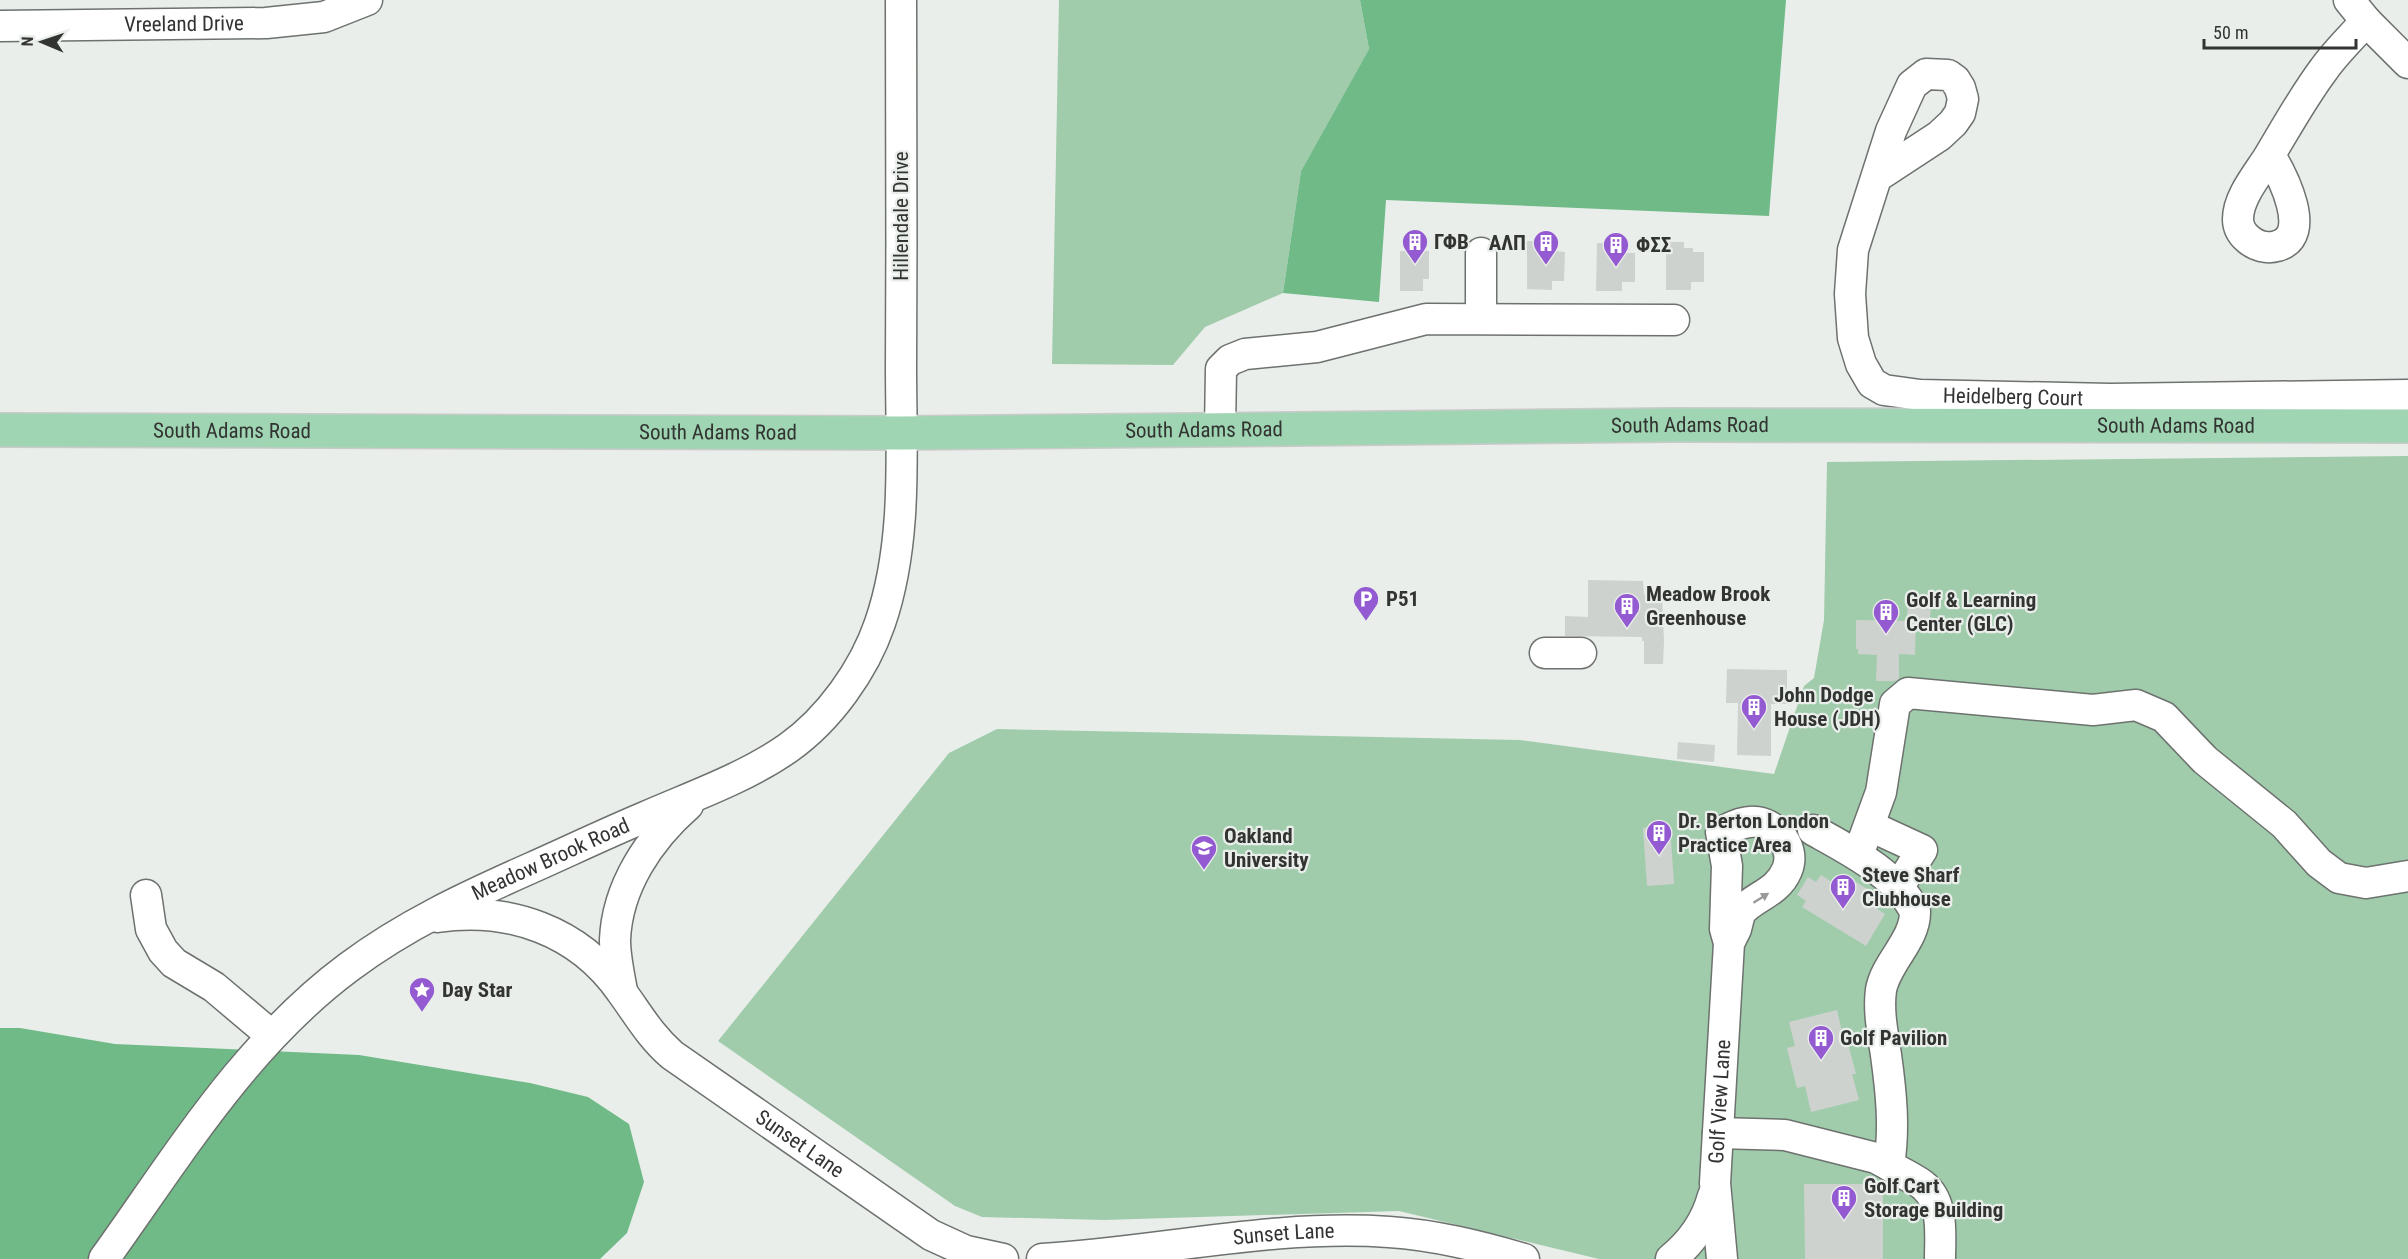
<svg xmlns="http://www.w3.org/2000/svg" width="2408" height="1259" viewBox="0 0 2408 1259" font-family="'Roboto Condensed',sans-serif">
	<rect width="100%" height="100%" fill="#e9eeea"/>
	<g fill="#a0ccac">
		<polygon points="1059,0 1360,0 1369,49 1301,171 1283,293 1205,327 1173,365 1052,364"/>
		<polygon points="2408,456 2408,1259 1599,1259 1399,1211 1104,1220 982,1217 955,1206 718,1041 949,753 997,729 1520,740 1774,774 1804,686 1814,678 1824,620 1827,462"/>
	</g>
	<g fill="#70ba88">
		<polygon points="1360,0 1786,0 1769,216 1386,200 1379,302 1283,293 1301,171 1369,49"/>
		<polygon points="0,1028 20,1028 115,1044 359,1055 530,1083 588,1097 629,1124 644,1182 627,1233 600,1259 0,1259"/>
	</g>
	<g fill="#cdd2ce">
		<polygon points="1527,241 1545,241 1545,247 1554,248 1554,251 1565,252 1564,281 1552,281 1552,290 1527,289"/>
		<polygon points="1666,242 1684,242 1684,248 1693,248 1693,252 1704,252 1704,282 1691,282 1691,290 1666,290"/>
		<polygon points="1597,243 1615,243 1615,249 1624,249 1624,253 1635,253 1635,282 1622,282 1622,291 1596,291"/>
		<polygon points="1400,251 1429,251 1429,279 1423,279 1423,291 1400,291"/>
		<polygon points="1588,580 1643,581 1644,594 1662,594 1664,641 1663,664 1644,664 1644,641 1642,641 1642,637 1565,636 1565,616 1588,617"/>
		<polygon points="1908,597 1931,598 1930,621 1907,620"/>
		<polygon points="1856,620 1916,621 1915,655 1899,654 1899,679 1895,681 1876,681 1877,655 1858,654 1858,649 1856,649"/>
		<polygon points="1727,669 1787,670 1787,704 1771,704 1771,756 1737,755 1738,703 1726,703"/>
		<polygon points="1678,742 1715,745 1714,762 1677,759"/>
		<polygon points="1670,826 1674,884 1647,886 1643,828"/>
		<polygon points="1821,875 1840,887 1846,876 1874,893 1868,903 1885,914 1866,946 1802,907 1806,901 1797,895 1808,877 1816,882"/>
		<polygon points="1837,1010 1843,1036 1846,1036 1856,1074 1852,1074 1859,1100 1811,1112 1805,1086 1797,1088 1787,1048 1795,1046 1789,1022"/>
		<polygon points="1804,1184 1883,1184 1883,1259 1805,1259"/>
	</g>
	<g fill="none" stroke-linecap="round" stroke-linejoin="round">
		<g stroke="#6d726e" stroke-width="33">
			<g id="minor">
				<polyline points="2349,0 2366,21 2408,63"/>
				<path id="s1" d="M0,26L266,23L324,17L367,0"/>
				<path d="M2270,155C2282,175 2314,236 2277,246C2267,249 2256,246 2248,239C2242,234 2238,227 2238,219C2238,198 2257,175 2268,158C2286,128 2303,97 2324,69C2336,52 2352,37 2366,21"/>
				<path id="s2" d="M1878,176L1939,136L1953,123L1960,113L1963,99L1960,88L1955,80L1948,75L1926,74L1912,85L1891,131L1853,250L1850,294L1853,338L1861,364L1872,383L1884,390L1920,395L2110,399L2408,395"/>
				<polyline points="1481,318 1481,253"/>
				<polyline points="1220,430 1221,369 1230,360 1245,354 1317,347 1426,319 1674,320"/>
				<polyline points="1545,653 1581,653"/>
				<polyline points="1870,826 1922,850 1898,888"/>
				<path d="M1813,830C1849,850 1895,873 1915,911C1916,940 1886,962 1881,990C1878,1012 1883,1034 1886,1055C1891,1091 1895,1128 1889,1165C1899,1172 1918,1180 1925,1187C1944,1204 1940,1236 1940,1259"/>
				<polyline points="1858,855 1881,792 1895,704 1908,693 2093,710 2136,705 2164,717 2205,760 2284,824 2319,863 2339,878 2366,883 2408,876"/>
				<polyline points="146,895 151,929 163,951 174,963 214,987 271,1035"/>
				<path id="s3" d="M437,917C509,906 579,931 621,991C638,1014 650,1036 672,1055L931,1235L966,1251L1003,1259"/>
				<path d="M622,991C619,974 615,957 615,940C617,887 649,839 688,805"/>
				<polyline points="1718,1133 1785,1135 1876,1158 1889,1165"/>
				<path id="s4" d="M104,1259C178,1156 245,1044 349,967C405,925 468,896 531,868C569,851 607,833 645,817C693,796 745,778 788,748C829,719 864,670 880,623C908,542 901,450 901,366C902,244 901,122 901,0"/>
				<path id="s5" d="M1042,1259C1158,1252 1273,1224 1389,1232C1435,1235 1479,1246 1524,1259"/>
				<path d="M1671,1259C1692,1242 1706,1222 1713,1196"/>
				<path id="s6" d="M1722,1259L1715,1183L1729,943L1725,929L1727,866L1721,832C1732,827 1744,820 1757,822C1778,825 1796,849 1787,870C1777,894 1753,896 1740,913L1736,929L1729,943"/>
			</g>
		</g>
		<g stroke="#cacaca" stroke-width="36">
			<g id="major">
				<path id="s7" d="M0,430L901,433L1673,425L2408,426"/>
			</g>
		</g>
		<use href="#minor" stroke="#fff" stroke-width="30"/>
		<use href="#major" stroke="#a0d5b3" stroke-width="33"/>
	</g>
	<defs><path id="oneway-solid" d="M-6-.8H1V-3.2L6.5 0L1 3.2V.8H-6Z" transform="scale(1.5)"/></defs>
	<use fill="#989a98" href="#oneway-solid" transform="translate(1761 898) rotate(-32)"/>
	<defs>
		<g id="building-pin" transform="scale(1.35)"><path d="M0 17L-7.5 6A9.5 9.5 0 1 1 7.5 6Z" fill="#945ad2" stroke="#e9eeea"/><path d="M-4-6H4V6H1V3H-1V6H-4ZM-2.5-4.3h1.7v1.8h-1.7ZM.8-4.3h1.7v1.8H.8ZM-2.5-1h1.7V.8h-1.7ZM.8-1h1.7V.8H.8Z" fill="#fff"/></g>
		<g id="parking-pin" transform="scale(1.35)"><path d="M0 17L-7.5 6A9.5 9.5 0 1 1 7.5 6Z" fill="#945ad2" stroke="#e9eeea"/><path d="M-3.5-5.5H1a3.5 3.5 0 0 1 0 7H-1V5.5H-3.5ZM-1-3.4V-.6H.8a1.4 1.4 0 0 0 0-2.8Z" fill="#fff"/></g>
		<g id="university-pin" transform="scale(1.35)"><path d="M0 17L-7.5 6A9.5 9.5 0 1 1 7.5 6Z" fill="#945ad2" stroke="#e9eeea"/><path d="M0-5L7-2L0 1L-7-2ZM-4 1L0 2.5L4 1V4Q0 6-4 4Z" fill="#fff"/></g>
		<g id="sight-pin" transform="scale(1.35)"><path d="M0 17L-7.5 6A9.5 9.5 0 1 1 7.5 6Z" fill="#945ad2" stroke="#e9eeea"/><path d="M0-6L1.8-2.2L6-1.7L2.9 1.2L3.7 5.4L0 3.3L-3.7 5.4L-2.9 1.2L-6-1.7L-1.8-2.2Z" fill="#fff"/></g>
	</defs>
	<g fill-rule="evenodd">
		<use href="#building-pin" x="1415" y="242"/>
		<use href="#building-pin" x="1546" y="243"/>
		<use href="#building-pin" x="1616" y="245"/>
		<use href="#parking-pin" x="1366" y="599"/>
		<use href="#building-pin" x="1627" y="606"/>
		<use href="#building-pin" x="1886" y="612"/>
		<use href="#building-pin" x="1754" y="707"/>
		<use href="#building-pin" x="1659" y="833"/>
		<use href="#university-pin" x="1204" y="848"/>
		<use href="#building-pin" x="1843" y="887"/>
		<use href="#sight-pin" x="422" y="990"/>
		<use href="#building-pin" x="1821" y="1038"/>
		<use href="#building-pin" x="1844" y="1198"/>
	</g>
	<g text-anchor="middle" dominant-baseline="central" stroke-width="4.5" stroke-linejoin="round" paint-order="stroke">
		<g font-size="21" fill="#323432" stroke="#e9eeea">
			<text stroke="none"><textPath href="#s1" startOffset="184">Vreeland Drive</textPath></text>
			<text transform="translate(901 216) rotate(-90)">Hillendale Drive</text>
			<text stroke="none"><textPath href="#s2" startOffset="644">Heidelberg Court</textPath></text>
			<text stroke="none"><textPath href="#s7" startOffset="1690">South Adams Road</textPath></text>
			<text stroke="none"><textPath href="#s7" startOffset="2176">South Adams Road</textPath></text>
			<text stroke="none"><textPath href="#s7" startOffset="1204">South Adams Road</textPath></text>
			<text stroke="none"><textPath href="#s7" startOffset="232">South Adams Road</textPath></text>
			<text stroke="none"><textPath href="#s7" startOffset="718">South Adams Road</textPath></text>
			<text stroke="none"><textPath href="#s4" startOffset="612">Meadow Brook Road</textPath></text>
			<text stroke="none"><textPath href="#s6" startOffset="158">Golf View Lane</textPath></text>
			<text stroke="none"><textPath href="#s3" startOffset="447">Sunset Lane</textPath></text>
			<text stroke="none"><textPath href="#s5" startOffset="243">Sunset Lane</textPath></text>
		</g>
		<g font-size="21" font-weight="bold" fill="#323432" stroke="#e9eeea" text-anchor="start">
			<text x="1434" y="242">ΓΦB</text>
			<text x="1526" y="243" text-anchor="end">AΛΠ</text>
			<text x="1636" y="245">ΦΣΣ</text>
			<text x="1646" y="594">Meadow Brook<tspan x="1646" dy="24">Greenhouse</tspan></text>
			<text x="1386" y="599">P51</text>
			<text x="1906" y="600">Golf &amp; Learning<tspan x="1906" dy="24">Center (GLC)</tspan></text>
			<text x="1774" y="695">John Dodge<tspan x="1774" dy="24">House (JDH)</tspan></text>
			<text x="1678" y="821">Dr. Berton London<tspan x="1678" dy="24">Practice Area</tspan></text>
			<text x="1224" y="836">Oakland<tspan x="1224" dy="24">University</tspan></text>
			<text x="1862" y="875">Steve Sharf<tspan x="1862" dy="24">Clubhouse</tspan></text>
			<text x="442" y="990">Day Star</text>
			<text x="1840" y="1038">Golf Pavilion</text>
			<text x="1864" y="1186">Golf Cart<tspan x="1864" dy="24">Storage Building</tspan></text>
		</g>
	</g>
	<g transform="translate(42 42) rotate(272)" stroke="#e9eeea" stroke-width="4.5" paint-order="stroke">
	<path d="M0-4.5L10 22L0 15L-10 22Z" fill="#323432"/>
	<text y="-9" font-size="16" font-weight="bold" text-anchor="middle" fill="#323432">N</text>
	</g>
	<path d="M2204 39v9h152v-9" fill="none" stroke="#323432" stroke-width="3"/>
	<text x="2213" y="39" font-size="18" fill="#323432" stroke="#e9eeea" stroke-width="4.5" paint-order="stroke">50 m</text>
</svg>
